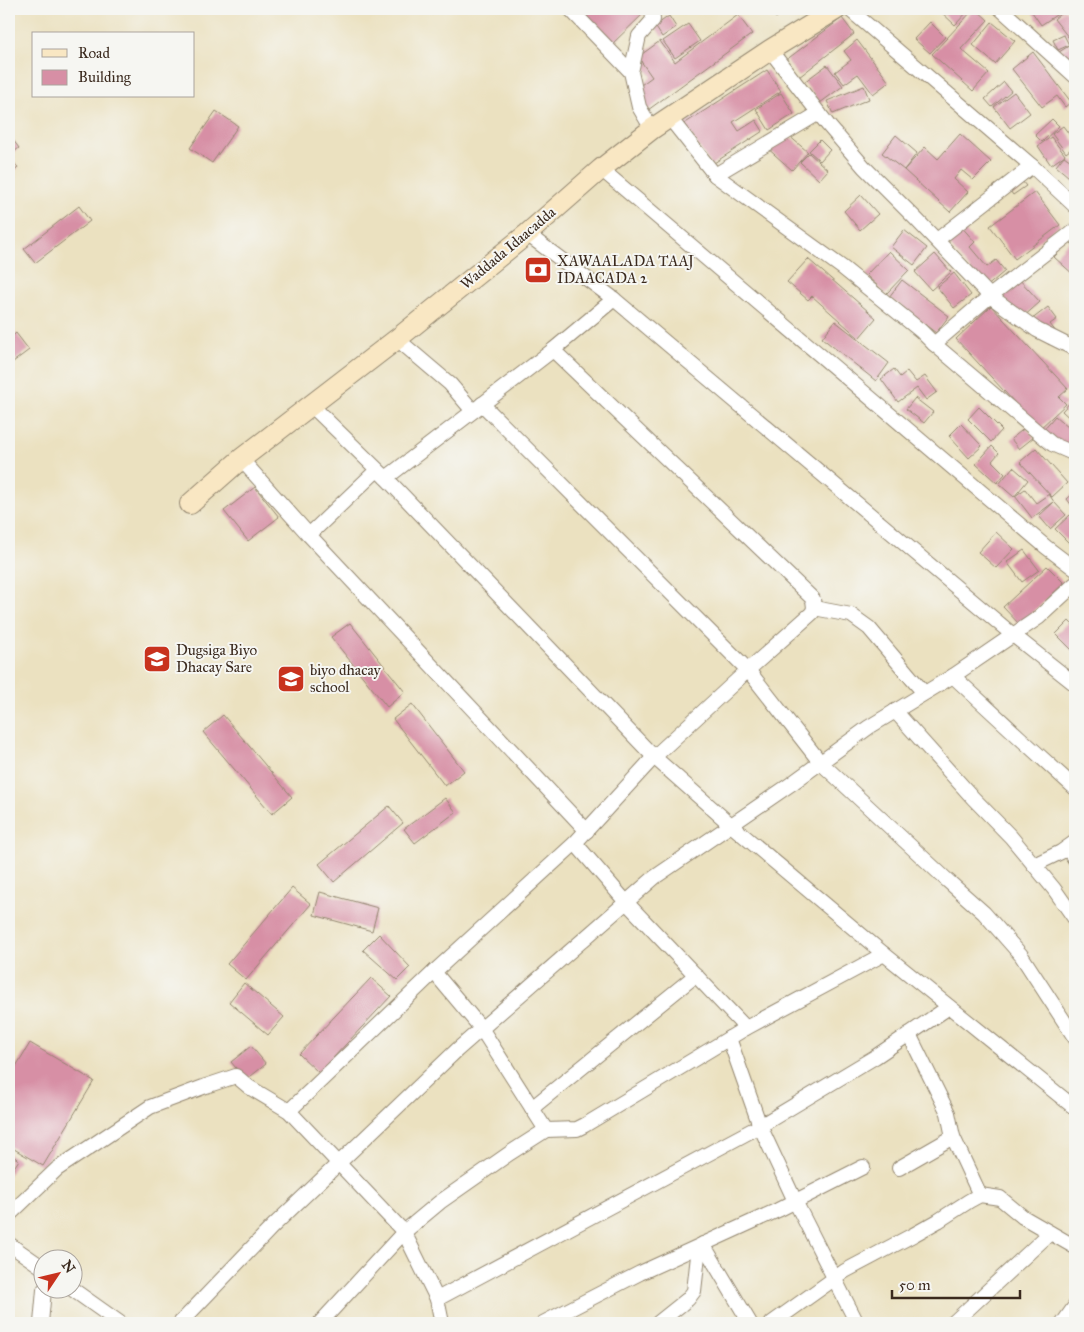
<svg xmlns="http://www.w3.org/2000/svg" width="1084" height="1332" viewBox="0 0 1084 1332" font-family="'IM FELL Great Primer',serif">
	<rect width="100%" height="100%" fill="#f6f6f2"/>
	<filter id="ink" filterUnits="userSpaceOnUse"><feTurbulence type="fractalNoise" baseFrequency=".02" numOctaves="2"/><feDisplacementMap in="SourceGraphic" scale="10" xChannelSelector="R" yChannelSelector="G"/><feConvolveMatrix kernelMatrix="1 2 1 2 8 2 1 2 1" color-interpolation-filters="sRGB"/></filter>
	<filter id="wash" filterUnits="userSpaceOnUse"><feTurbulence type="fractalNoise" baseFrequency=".0096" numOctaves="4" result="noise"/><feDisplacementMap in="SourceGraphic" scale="20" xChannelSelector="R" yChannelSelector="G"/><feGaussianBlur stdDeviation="1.12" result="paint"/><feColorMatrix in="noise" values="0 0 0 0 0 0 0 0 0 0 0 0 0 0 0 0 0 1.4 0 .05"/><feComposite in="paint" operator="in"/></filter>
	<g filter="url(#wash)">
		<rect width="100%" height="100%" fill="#ebe1c0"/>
		<g id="blocks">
			<g fill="#d78fa5">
				<polygon points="577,9 648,9 607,49"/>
				<polygon points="767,9 786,9 776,18"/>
				<polygon points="940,9 970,9 955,25 939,10"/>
				<polygon points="974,9 976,9 988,20 961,49 989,73 973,91 932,54"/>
				<polygon points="1030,9 1065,9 1041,25"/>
				<polygon points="1065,10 1075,23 1075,40 1072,42 1054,19"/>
				<polygon points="738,15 752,34 648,110 634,90 652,77 638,57 660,41 675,62"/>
				<polygon points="669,16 676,27 662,37 655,26"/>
				<polygon points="842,18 854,34 799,77 786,60"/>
				<polygon points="930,22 945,37 930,53 914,39"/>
				<polygon points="992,22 1015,41 995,64 973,45"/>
				<polygon points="688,24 700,41 675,58 663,41"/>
				<polygon points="1064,35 1069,45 1058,50 1053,40"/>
				<polygon points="857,40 889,82 873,94 858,74 844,84 835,72 851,60 844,51"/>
				<polygon points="1075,42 1075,59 1067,64 1059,52"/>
				<polygon points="1033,52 1071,102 1065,107 1057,96 1042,107 1012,69"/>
				<polygon points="827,65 843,86 820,103 804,82"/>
				<polygon points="767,70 781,91 733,122 739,131 756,120 763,131 711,165 684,124"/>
				<polygon points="1004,82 1011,91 992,107 985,99"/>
				<polygon points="864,86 869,99 833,114 827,101"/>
				<polygon points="1014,92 1030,113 1010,128 994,107"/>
				<polygon points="781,93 794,114 769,130 756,109"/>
				<polygon points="216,111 238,126 212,163 190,148"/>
				<polygon points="1052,119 1059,126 1042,142 1035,135"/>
				<polygon points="1063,126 1075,142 1075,146 1066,153 1052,134"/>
				<polygon points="781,129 808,152 792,170 766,147"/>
				<polygon points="960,134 991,162 973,180 961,170 954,179 968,192 950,212 904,170 925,147 938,159"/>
				<polygon points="896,135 917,153 904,170 882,153"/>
				<polygon points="10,136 19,148 9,156 18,168 9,175 9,137"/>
				<polygon points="1051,137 1065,155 1051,165 1038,146"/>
				<polygon points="820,140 830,150 820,161 809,151"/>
				<polygon points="809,153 828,170 819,180 800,162"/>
				<polygon points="1064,156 1074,163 1075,162 1075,182 1056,166"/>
				<polygon points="1018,176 1026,186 1013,195 1006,185"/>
				<polygon points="1035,192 1060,225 1015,259 990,226"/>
				<polygon points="861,195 878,214 860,230 844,211"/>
				<polygon points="79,206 90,221 35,263 24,249"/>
				<polygon points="959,224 975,242 970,247 987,267 996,260 1005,271 985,288 943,237"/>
				<polygon points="904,230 927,248 914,265 891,247"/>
				<polygon points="1069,241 1075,247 1075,276 1054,257"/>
				<polygon points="889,251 909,270 886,294 866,275"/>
				<polygon points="935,254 951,272 931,290 915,272"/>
				<polygon points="808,259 876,318 859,338 812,296 808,300 787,282"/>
				<polygon points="954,273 971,295 954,308 937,287"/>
				<polygon points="1018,278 1040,302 1022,318 1000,294"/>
				<polygon points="902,280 949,316 936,333 889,297"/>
				<polygon points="991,306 1068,389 1059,397 1066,404 1039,429 956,339"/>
				<polygon points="1048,307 1057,319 1050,324 1059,336 1049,345 1031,320"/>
				<polygon points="835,321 889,363 876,381 822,338"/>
				<polygon points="16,333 29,350 9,365 9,339"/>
				<polygon points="894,369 900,377 907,371 916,382 925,376 937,392 926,400 917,388 898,402 881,379"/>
				<polygon points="1075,397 1075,423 1062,411"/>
				<polygon points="915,398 933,412 924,423 906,409"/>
				<polygon points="979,407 1002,430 991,442 968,419"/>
				<polygon points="1055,416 1075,433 1075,444 1068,453 1042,431"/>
				<polygon points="961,424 982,446 969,458 949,436"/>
				<polygon points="1026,427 1034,437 1019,449 1011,439"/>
				<polygon points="992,446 999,453 992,461 1005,474 997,483 976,464"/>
				<polygon points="1036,448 1067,483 1052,497 1020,462"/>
				<polygon points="1013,467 1028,480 1014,497 999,484"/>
				<polygon points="255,487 279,517 248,541 224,511"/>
				<polygon points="1025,489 1036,503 1049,494 1054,502 1032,518 1015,496"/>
				<polygon points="1075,492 1075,510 1067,499"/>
				<polygon points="1054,502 1066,515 1050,529 1039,516"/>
				<polygon points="1070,515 1075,521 1075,543 1072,546 1055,529"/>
				<polygon points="996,532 1014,549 996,568 978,552"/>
				<polygon points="1024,550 1039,570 1022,582 1007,562"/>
				<polygon points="1047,566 1064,583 1020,625 1003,607"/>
				<polygon points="1069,621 1074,626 1075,625 1075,653 1056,634"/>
				<polygon points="350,623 405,692 387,707 331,637"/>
				<polygon points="412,704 464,771 445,786 393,719"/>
				<polygon points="223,715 292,797 272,814 203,732"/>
				<polygon points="445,798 456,812 415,843 404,829"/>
				<polygon points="389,806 403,823 334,882 319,864"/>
				<polygon points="292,888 311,904 246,980 227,964"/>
				<polygon points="320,892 378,908 372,931 314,915"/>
				<polygon points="379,934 410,967 397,980 363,950"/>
				<polygon points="371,978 391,996 319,1073 299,1054"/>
				<polygon points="244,983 284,1017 268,1035 229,1002"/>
				<polygon points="30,1043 94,1081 43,1166 9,1146 9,1078"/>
				<polygon points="251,1046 266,1064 246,1080 231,1062"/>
				<polygon points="9,1154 19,1160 9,1175"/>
			</g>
		</g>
	</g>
	<g filter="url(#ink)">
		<use href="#blocks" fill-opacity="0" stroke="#93866f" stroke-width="1"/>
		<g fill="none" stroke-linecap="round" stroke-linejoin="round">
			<g stroke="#93866f" stroke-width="16">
				<g id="street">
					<polyline points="570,9 631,72"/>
					<polyline points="652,9 653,20 639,36 631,72 639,107 652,129"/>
					<polyline points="849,9 1032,166 1075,206"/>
					<polyline points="1001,9 1075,76"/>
					<polyline points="770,50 828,125 864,167 915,218 990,296 1037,330 1075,349"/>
					<polyline points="669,117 715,175 843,268 921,331 934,344 1052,444 1075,454"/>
					<polyline points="601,169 1046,547 1075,569"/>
					<polyline points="715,175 819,113"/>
					<polyline points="527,234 614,299 1013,635 1075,684"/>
					<polyline points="937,240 1032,166"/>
					<polyline points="397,339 450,384 473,411"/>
					<polyline points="934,344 990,296 1075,230"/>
					<polyline points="482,404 748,670 820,762 948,881 984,913 1021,955 1075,1038"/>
					<polyline points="311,405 386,478 654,757 731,825 884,954 1075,1108"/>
					<polyline points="241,459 309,535 587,831"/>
					<polyline points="386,478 553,350 614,299"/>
					<polyline points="309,535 377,470"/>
					<polyline points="814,608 851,615 869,628 924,693"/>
					<polyline points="953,676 1020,738 1075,788"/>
					<polyline points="895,711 973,798 1011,837 1054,889 1075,919"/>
					<polyline points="575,843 626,902 746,1028"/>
					<polyline points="1067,848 1075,859"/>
					<polyline points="1034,865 1061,852 1075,842"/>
					<polyline points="434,972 481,1028 546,1130"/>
					<polyline points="909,1034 948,1113 953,1137 980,1195"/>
					<polyline points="729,1038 760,1126 795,1201 857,1323"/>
					<polyline points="532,1108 696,975"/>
					<polyline points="289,1111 434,972 575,843 654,757 748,670 812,613 814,608 813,599 553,350"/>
					<polyline points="899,1168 953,1137"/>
					<polyline points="9,1215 57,1169 150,1107 206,1086 236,1076 249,1087 289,1111 404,1232 437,1299 442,1323"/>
					<polyline points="9,1244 42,1267"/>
					<polyline points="703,1244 750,1323"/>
					<polyline points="72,1289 120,1323"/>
					<polyline points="437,1299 760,1126 875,1057 949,1007"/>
					<polyline points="41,1323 44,1290"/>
					<polyline points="180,1323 272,1227 457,1050 655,877 791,784 869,727 953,676 1038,618 1075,584"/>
					<polyline points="320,1323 404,1232 440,1202 510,1153 546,1130 577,1129 585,1125 746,1028 884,954"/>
					<polyline points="543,1323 640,1273 778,1210 863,1167"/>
					<polyline points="658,1323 688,1299 694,1291 699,1247"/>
					<polyline points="772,1323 845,1271 913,1235 938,1221 969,1201 980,1195 1000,1198 1023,1217 1075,1247"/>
					<polyline points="953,1323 1050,1233"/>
					<polyline points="1063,1323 1075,1306"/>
				</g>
			</g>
			<g stroke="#93866f" stroke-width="22">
				<polyline id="secondary" points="190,504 241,459 397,339 527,234 601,169 652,129 770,50 837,9"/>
			</g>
			<use href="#street" stroke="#fff" stroke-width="14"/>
			<use href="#secondary" stroke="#f9e7c3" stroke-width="20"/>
		</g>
	</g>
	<defs>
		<g id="bank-square" transform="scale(1.4375)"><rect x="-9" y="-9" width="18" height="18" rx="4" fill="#c8321e" stroke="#f6f6f2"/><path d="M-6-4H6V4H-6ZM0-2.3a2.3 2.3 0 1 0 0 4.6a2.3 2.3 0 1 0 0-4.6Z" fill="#fff"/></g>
		<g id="school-square" transform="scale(1.4375)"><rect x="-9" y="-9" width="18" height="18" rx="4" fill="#c8321e" stroke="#f6f6f2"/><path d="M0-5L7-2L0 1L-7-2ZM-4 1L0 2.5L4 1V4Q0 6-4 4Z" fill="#fff"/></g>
	</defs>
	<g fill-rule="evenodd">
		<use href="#bank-square" x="538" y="270"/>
		<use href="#school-square" x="157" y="659"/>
		<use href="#school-square" x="291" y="679"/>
	</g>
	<g text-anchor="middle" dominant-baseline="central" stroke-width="4" stroke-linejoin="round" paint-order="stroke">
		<g font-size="15" fill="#3b2a1e" stroke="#f6f6f2">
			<text transform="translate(508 248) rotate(-40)">Waddada Idaacadda</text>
		</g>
		<g font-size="15" fill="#3b2a1e" stroke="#f6f6f2" text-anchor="start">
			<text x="557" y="261">XAWAALADA TAAJ<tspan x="557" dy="17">IDAACADA 2</tspan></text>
			<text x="176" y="650">Dugsiga Biyo<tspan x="176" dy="17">Dhacay Sare</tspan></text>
			<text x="310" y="670">biyo dhacay<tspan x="310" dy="17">school</tspan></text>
		</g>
	</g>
	<rect width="1084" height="1332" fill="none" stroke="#f6f6f2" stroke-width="30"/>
	<rect x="32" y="32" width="162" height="65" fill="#f6f6f2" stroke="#aba49d"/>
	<rect x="42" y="49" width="25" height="8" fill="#f9e7c3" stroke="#aba49d"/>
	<text x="78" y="58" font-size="15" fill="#3b2a1e">Road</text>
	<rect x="42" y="70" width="25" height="15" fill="#d78fa5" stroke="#aba49d"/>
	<text x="78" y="82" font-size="15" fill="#3b2a1e">Building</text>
	<g transform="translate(58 1274) rotate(55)"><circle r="24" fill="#f6f6f2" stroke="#aba49d"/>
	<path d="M0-4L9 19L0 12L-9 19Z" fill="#c8321e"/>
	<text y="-8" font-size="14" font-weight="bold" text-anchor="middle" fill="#3b2a1e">N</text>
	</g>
	<path d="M892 1290v8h128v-8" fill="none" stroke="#3b2a1e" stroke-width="2.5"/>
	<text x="899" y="1290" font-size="15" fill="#3b2a1e" stroke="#f6f6f2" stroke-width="4" paint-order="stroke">50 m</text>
</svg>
